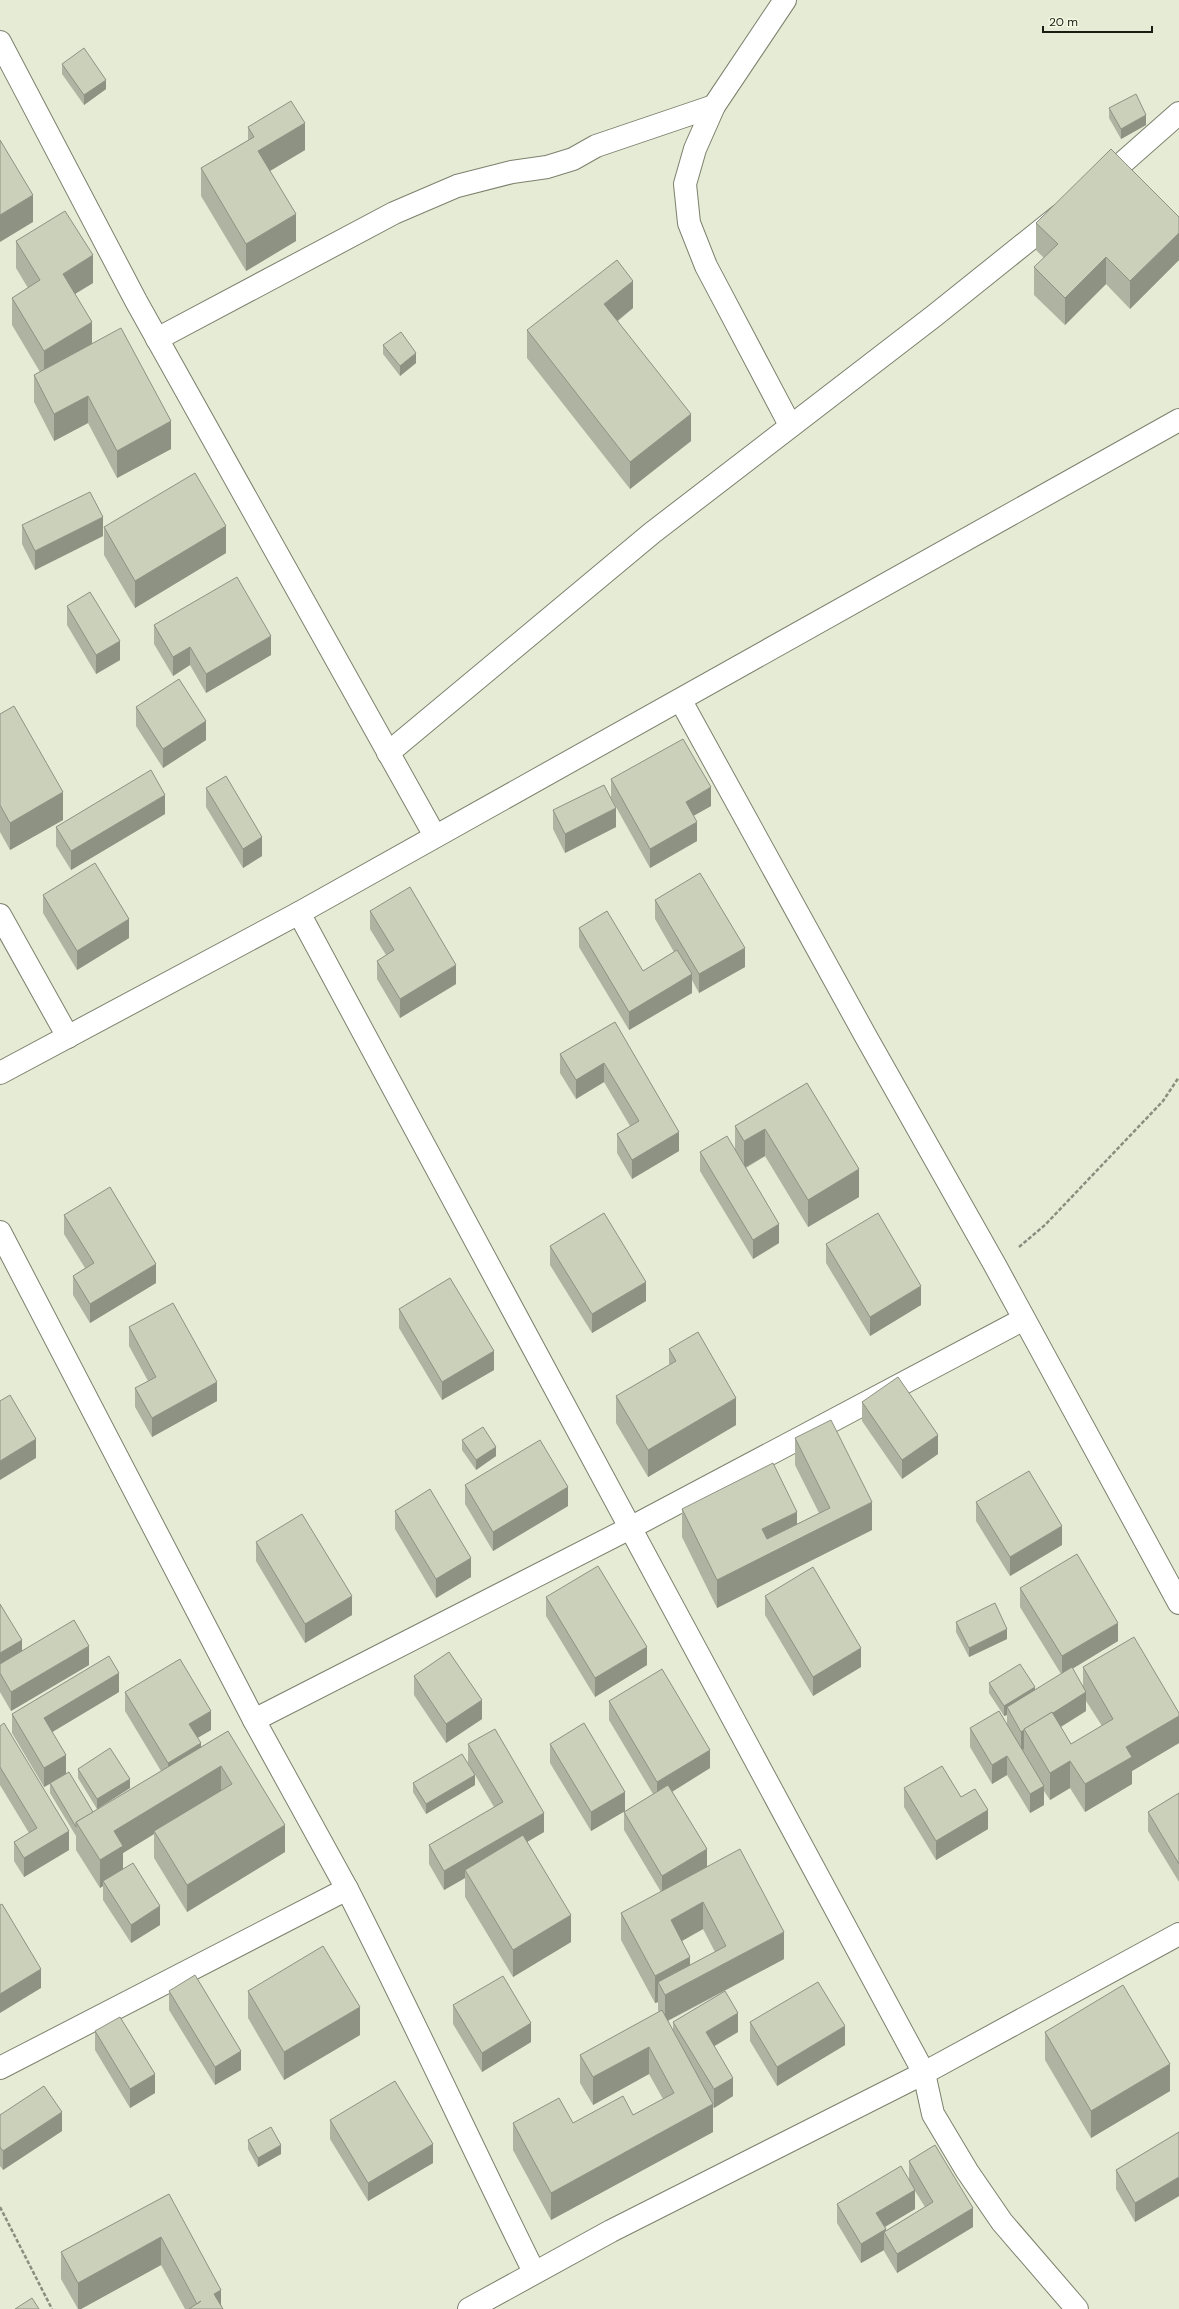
<svg xmlns="http://www.w3.org/2000/svg" width="1179" height="2309" viewBox="0 0 1179 2309" font-family="'DM Sans',sans-serif">
	<rect width="100%" height="100%" fill="#e6ebd5"/>
	<g fill="none" stroke-linecap="round" stroke-linejoin="round">
		<g stroke="#7c816d" stroke-width="24">
			<g id="minor">
				<polyline points="785,0 714,106 695,149 685,184 689,223 706,266 790,425"/>
				<polyline points="0,42 136,301 435,836"/>
				<polyline points="1102,181 1179,113"/>
				<polyline points="157,339 394,213 457,186 512,172 547,167 573,159 596,146 714,106"/>
				<polyline points="681,701 865,1035 996,1267 1179,1603"/>
				<polyline points="388,753 652,533 934,316 1060,215"/>
				<polyline points="299,913 924,2073 933,2114 967,2171 1002,2222 1077,2309"/>
				<polyline points="0,915 68,1037"/>
				<polyline points="0,1073 299,913 1179,420"/>
				<polyline points="0,1232 254,1720 347,1889 0,2068"/>
				<polyline points="254,1720 630,1528 1024,1319"/>
				<path d="M347,1889C412,2016 471,2145 534,2272"/>
				<polyline points="469,2309 611,2231 924,2073 1179,1934"/>
			</g>
		</g>
		<g stroke="#8a8e7e" stroke-width="2.5" stroke-dasharray="4 2" stroke-linecap="butt">
			<polyline points="1019,1247 1045,1225 1163,1101 1179,1077"/>
			<polyline points="0,2207 52,2309"/>
		</g>
		<use href="#minor" stroke="#fff" stroke-width="22"/>
	</g>
	<g fill="#afb3a1" fill-rule="evenodd">
		<polygon points="62,64 106,89 84,105 62,74"/>
		<polygon points="1109,108 1146,125 1121,139 1109,118"/>
		<polygon points="248,127 305,150 270,171 296,241 246,271 201,196 201,168 248,140"/>
		<polygon points="1179,217 1179,260 1130,309 1106,284 1065,325 1034,295 1034,267 1044,258 1036,250 1036,223"/>
		<polygon points="16,241 93,283 75,294 92,344 171,449 117,478 88,423 54,441 34,402 34,375 40,372 12,325 12,298 28,288 16,268"/>
		<polygon points="633,308 618,321 691,441 630,489 527,358 527,330"/>
		<polygon points="383,345 416,363 400,376 383,354"/>
		<polygon points="22,525 103,536 35,570 22,544"/>
		<polygon points="104,527 226,553 135,608 104,555"/>
		<polygon points="67,606 120,660 96,674 67,625"/>
		<polygon points="154,625 271,655 206,693 190,665 173,676 154,644"/>
		<polygon points="136,707 206,740 163,768 136,726"/>
		<polygon points="0,714 63,820 10,850 0,832"/>
		<polygon points="611,779 711,806 693,816 697,841 650,868 611,798"/>
		<polygon points="206,788 262,856 243,868 206,807"/>
		<polygon points="553,810 616,827 565,853 553,829"/>
		<polygon points="165,814 71,870 56,846 56,827"/>
		<polygon points="43,895 129,938 77,970 43,913"/>
		<polygon points="655,900 745,967 699,993 692,980 692,993 629,1030 579,947 579,928 643,971 674,952 655,919"/>
		<polygon points="370,911 456,984 400,1018 377,979 377,961 386,955 370,929"/>
		<polygon points="615,1022 679,1151 632,1179 617,1153 617,1134 630,1126 604,1082 576,1099 560,1073 560,1054"/>
		<polygon points="807,1083 859,1197 808,1227 765,1156 746,1168 779,1243 753,1259 700,1171 700,1152 735,1151 735,1126"/>
		<polygon points="64,1215 156,1283 90,1323 73,1295 73,1276 85,1268 64,1234"/>
		<polygon points="826,1244 921,1305 870,1336 826,1263"/>
		<polygon points="550,1246 646,1301 592,1333 550,1265"/>
		<polygon points="399,1309 494,1370 442,1400 399,1328"/>
		<polygon points="129,1327 217,1401 152,1437 135,1407 135,1388 148,1381 129,1346"/>
		<polygon points="669,1349 736,1425 648,1477 616,1423 616,1396 669,1365"/>
		<polygon points="862,1402 938,1454 902,1479 862,1421"/>
		<polygon points="795,1438 872,1530 717,1608 682,1537 682,1509 797,1524 819,1513 795,1465"/>
		<polygon points="462,1440 496,1456 476,1470 462,1450"/>
		<polygon points="465,1485 568,1506 493,1551 465,1504"/>
		<polygon points="976,1502 1062,1545 1010,1576 976,1521"/>
		<polygon points="395,1511 471,1577 436,1598 395,1529"/>
		<polygon points="256,1542 352,1615 305,1643 256,1561"/>
		<path d="M1020,1588L1118,1641L1072,1669L1083,1686V1667L1179,1713V1743L1132,1771V1784L1085,1812L1070,1788L1050,1800L1044,1791V1805L1030,1813L1007,1775L992,1784L970,1747V1728L1007,1723V1715L1004,1716L989,1693V1683L1035,1690L1061,1674L1020,1607ZM1086,1701L1102,1726L1071,1744L1061,1727L1086,1711Z"/>
		<polygon points="765,1596 861,1667 813,1696 765,1615"/>
		<polygon points="546,1597 647,1665 595,1697 546,1616"/>
		<polygon points="0,1604 22,1651 89,1665 11,1711 0,1692"/>
		<polygon points="956,1622 1007,1639 969,1657 956,1632"/>
		<polygon points="414,1676 482,1719 446,1743 414,1695"/>
		<polygon points="119,1692 52,1732 66,1773 93,1812 161,1771 125,1711 125,1692 211,1730 197,1738 201,1747 228,1731 285,1852 187,1912 154,1858 154,1834 123,1853 123,1869 160,1925 131,1943 103,1900 103,1886 100,1888 76,1850 76,1836 50,1793 50,1784 44,1787 12,1733 12,1714"/>
		<path d="M609,1701L710,1768L672,1792L707,1867L784,1959L668,2021L673,2030V2022L738,2032L714,2046L733,2096L714,2108L713,2107V2132L551,2220L513,2150V2123H573L633,2115L663,2099L649,2074L593,2105L580,2083V2055L659,2012L658,2010V2002L655,2003L621,1940V1913L661,1892L624,1830V1812L653,1794L609,1720ZM703,1929L715,1952L690,1965L682,1941Z"/>
		<polygon points="0,1726 69,1850 24,1877 14,1861 14,1842 29,1833 0,1785"/>
		<polygon points="468,1744 544,1832 527,1842 571,1942 513,1977 465,1897 465,1878 444,1890 429,1864 429,1845 494,1807 468,1763"/>
		<polygon points="550,1744 625,1811 591,1831 550,1763"/>
		<polygon points="78,1769 130,1788 97,1809 78,1778"/>
		<polygon points="413,1783 475,1785 426,1814 413,1792"/>
		<polygon points="904,1788 961,1797 988,1829 936,1860 904,1807"/>
		<polygon points="1179,1793 1179,1882 1148,1831 1148,1812"/>
		<polygon points="169,1991 241,2070 215,2085 169,2010"/>
		<polygon points="248,1991 360,2035 284,2080 248,2018"/>
		<polygon points="453,2005 531,2042 482,2072 453,2024"/>
		<polygon points="750,2022 845,2045 777,2086 750,2041"/>
		<polygon points="95,2031 155,2093 130,2108 95,2050"/>
		<polygon points="1045,2032 1170,2091 1091,2138 1045,2060"/>
		<polygon points="0,2115 62,2131 3,2170 0,2166"/>
		<polygon points="330,2120 433,2163 368,2201 330,2139"/>
		<polygon points="1179,2132 1179,2196 1135,2222 1116,2189 1116,2170"/>
		<polygon points="248,2140 281,2154 258,2167 248,2149"/>
		<path d="M909,2161L973,2227L897,2273L884,2251V2250L861,2263L837,2223V2204L909,2179ZM915,2191L925,2207L886,2231L885,2227L915,2209Z"/>
		<polygon points="169,2194 223,2309 185,2309 161,2265 81,2309 78,2309 61,2279 61,2252"/>
	</g>
	<g fill="#8e9283">
		<polygon points="106,80 106,89 84,105 84,95"/>
		<polygon points="1146,115 1146,125 1121,139 1121,129"/>
		<polygon points="305,123 305,150 258,178 258,151"/>
		<polygon points="33,195 33,222 0,242 0,215"/>
		<polygon points="296,214 296,241 246,271 246,244"/>
		<polygon points="1179,233 1179,260 1130,309 1130,281"/>
		<polygon points="93,255 93,283 63,301 63,274"/>
		<polygon points="1106,257 1106,284 1065,325 1065,298"/>
		<polygon points="633,281 633,308 604,331 604,304"/>
		<polygon points="92,322 92,349 44,378 44,351"/>
		<polygon points="416,353 416,363 400,376 400,366"/>
		<polygon points="88,396 88,423 54,441 54,414"/>
		<polygon points="691,414 691,441 630,489 630,462"/>
		<polygon points="171,421 171,449 117,478 117,451"/>
		<polygon points="103,517 103,536 35,570 35,551"/>
		<polygon points="226,526 226,553 135,608 135,581"/>
		<polygon points="271,636 271,655 206,693 206,674"/>
		<polygon points="120,641 120,660 96,674 96,655"/>
		<polygon points="190,647 190,665 173,676 173,657"/>
		<polygon points="206,721 206,740 163,768 163,749"/>
		<polygon points="711,787 711,806 686,820 686,802"/>
		<polygon points="63,792 63,820 10,850 10,823"/>
		<polygon points="165,795 165,814 71,870 71,851"/>
		<polygon points="616,808 616,827 565,853 565,834"/>
		<polygon points="697,822 697,841 650,868 650,849"/>
		<polygon points="262,837 262,856 243,868 243,849"/>
		<polygon points="129,919 129,938 77,970 77,951"/>
		<polygon points="745,948 745,967 699,993 699,974"/>
		<polygon points="456,965 456,984 400,1018 400,999"/>
		<polygon points="692,974 692,993 629,1030 629,1012"/>
		<polygon points="604,1063 604,1082 576,1099 576,1080"/>
		<polygon points="765,1129 765,1156 744,1168 744,1141"/>
		<polygon points="679,1132 679,1151 632,1179 632,1160"/>
		<polygon points="859,1169 859,1197 808,1227 808,1200"/>
		<polygon points="779,1224 779,1243 753,1259 753,1240"/>
		<polygon points="156,1264 156,1283 90,1323 90,1304"/>
		<polygon points="646,1282 646,1301 592,1333 592,1314"/>
		<polygon points="921,1286 921,1305 870,1336 870,1317"/>
		<polygon points="494,1351 494,1370 442,1400 442,1382"/>
		<polygon points="217,1382 217,1401 152,1437 152,1418"/>
		<polygon points="736,1398 736,1425 648,1477 648,1450"/>
		<polygon points="938,1435 938,1454 902,1479 902,1460"/>
		<polygon points="36,1439 36,1458 0,1480 0,1461"/>
		<polygon points="496,1447 496,1456 476,1470 476,1460"/>
		<polygon points="568,1487 568,1506 493,1551 493,1532"/>
		<polygon points="872,1502 872,1530 717,1608 717,1580"/>
		<polygon points="797,1512 797,1539 762,1557 762,1529"/>
		<polygon points="1062,1526 1062,1545 1010,1576 1010,1557"/>
		<polygon points="471,1558 471,1577 436,1598 436,1579"/>
		<polygon points="352,1596 352,1615 305,1643 305,1624"/>
		<polygon points="1118,1623 1118,1641 1062,1675 1062,1656"/>
		<polygon points="1007,1629 1007,1639 969,1657 969,1648"/>
		<polygon points="22,1640 22,1659 0,1672 0,1653"/>
		<polygon points="89,1646 89,1665 11,1711 11,1692"/>
		<polygon points="647,1647 647,1665 595,1697 595,1678"/>
		<polygon points="861,1648 861,1667 813,1696 813,1677"/>
		<polygon points="119,1673 119,1692 44,1737 44,1718"/>
		<polygon points="1035,1687 1035,1696 1007,1707 1007,1715 1004,1716 1004,1706"/>
		<polygon points="1086,1692 1086,1711 1033,1744 1025,1730"/>
		<polygon points="482,1700 482,1719 446,1743 446,1724"/>
		<polygon points="211,1711 211,1730 189,1743 189,1724"/>
		<polygon points="1179,1716 1179,1743 1132,1771 1132,1784 1085,1812 1085,1784 1126,1747"/>
		<polygon points="1024,1730 1024,1749 1021,1751 1021,1732"/>
		<polygon points="201,1743 201,1762 168,1782 168,1763"/>
		<polygon points="710,1750 710,1768 657,1801 657,1782"/>
		<polygon points="66,1755 66,1774 44,1787 44,1768"/>
		<polygon points="1007,1756 1007,1775 992,1784 992,1765"/>
		<polygon points="1070,1761 1070,1788 1050,1800 1050,1773"/>
		<polygon points="221,1766 221,1794 154,1831 154,1834 123,1853 123,1874 103,1881 103,1886 100,1888 100,1860 114,1831"/>
		<polygon points="475,1775 475,1785 426,1814 426,1804"/>
		<polygon points="130,1779 130,1788 97,1809 97,1799"/>
		<polygon points="1044,1786 1044,1805 1030,1813 1030,1794"/>
		<polygon points="625,1792 625,1811 591,1831 591,1812"/>
		<polygon points="988,1810 988,1829 936,1860 936,1841"/>
		<polygon points="544,1813 544,1832 469,1876 465,1870 465,1878 444,1890 444,1871"/>
		<polygon points="285,1825 285,1852 187,1912 187,1885"/>
		<polygon points="69,1831 69,1850 24,1877 24,1858"/>
		<polygon points="707,1849 707,1868 662,1895 662,1876"/>
		<polygon points="703,1902 703,1929 671,1947 671,1920"/>
		<polygon points="160,1906 160,1925 131,1943 131,1925"/>
		<polygon points="571,1915 571,1942 513,1977 513,1950"/>
		<polygon points="784,1932 784,1959 665,2022 665,1995 658,1982 658,2002 655,2003 655,1976 690,1957 690,1982"/>
		<polygon points="41,1969 41,1988 0,2013 0,1994"/>
		<polygon points="360,2007 360,2035 284,2080 284,2052"/>
		<polygon points="738,2013 738,2032 706,2051 706,2032"/>
		<polygon points="531,2023 531,2042 482,2072 482,2053"/>
		<polygon points="845,2026 845,2045 777,2086 777,2067"/>
		<polygon points="649,2047 649,2074 593,2105 593,2077"/>
		<polygon points="241,2051 241,2070 215,2085 215,2067"/>
		<polygon points="1170,2064 1170,2091 1091,2138 1091,2111"/>
		<polygon points="155,2074 155,2093 130,2108 130,2089"/>
		<polygon points="733,2078 733,2096 714,2108 714,2089"/>
		<polygon points="713,2104 713,2132 551,2220 551,2193"/>
		<polygon points="62,2112 62,2131 3,2170 3,2151"/>
		<polygon points="433,2144 433,2163 368,2201 368,2183"/>
		<polygon points="281,2145 281,2154 258,2167 258,2158"/>
		<polygon points="1179,2177 1179,2196 1135,2222 1135,2203"/>
		<polygon points="915,2190 915,2209 876,2232 876,2213"/>
		<polygon points="973,2208 973,2227 897,2273 897,2254"/>
		<polygon points="886,2229 886,2236 884,2232 884,2250 861,2263 861,2244"/>
		<polygon points="161,2237 161,2265 81,2309 78,2309 78,2283"/>
		<polygon points="221,2290 221,2309 214,2294"/>
	</g>
	<g fill="#cbd0bb" stroke="#8e9283">
		<polygon points="84,48 106,80 84,95 62,64"/>
		<polygon points="1136,94 1146,115 1121,129 1109,108"/>
		<polygon points="291,101 305,123 258,151 296,214 246,244 201,168 254,137 248,127"/>
		<polygon points="0,140 33,195 0,215"/>
		<polygon points="1111,149 1179,217 1179,233 1130,281 1106,257 1065,298 1034,267 1058,244 1036,223"/>
		<polygon points="65,211 93,255 63,274 92,322 44,351 12,298 40,280 16,241"/>
		<polygon points="617,260 633,281 604,304 691,414 630,462 527,330"/>
		<polygon points="121,328 171,421 117,451 88,396 54,414 34,375"/>
		<polygon points="401,332 416,353 400,366 383,345"/>
		<polygon points="195,473 226,526 135,581 104,527"/>
		<polygon points="90,492 103,517 35,551 22,525"/>
		<polygon points="237,577 271,636 206,674 190,647 173,657 154,625"/>
		<polygon points="90,592 120,641 96,655 67,606"/>
		<polygon points="179,679 206,721 163,749 136,707"/>
		<polygon points="14,706 63,792 10,823 0,805 0,714"/>
		<polygon points="683,739 711,787 686,802 697,822 650,849 611,779"/>
		<polygon points="151,770 165,795 71,851 56,827"/>
		<polygon points="226,776 262,837 243,849 206,788"/>
		<polygon points="604,785 616,808 565,834 553,810"/>
		<polygon points="95,863 129,919 77,951 43,895"/>
		<polygon points="700,873 745,948 699,974 655,900"/>
		<polygon points="410,887 456,965 400,999 377,961 394,950 370,911"/>
		<polygon points="607,911 643,971 677,950 692,974 629,1012 579,928"/>
		<polygon points="615,1022 679,1132 632,1160 617,1134 639,1121 604,1063 576,1080 560,1054"/>
		<polygon points="807,1083 859,1169 808,1200 765,1129 744,1141 735,1126"/>
		<polygon points="727,1136 779,1224 753,1240 700,1152"/>
		<polygon points="110,1187 156,1264 90,1304 73,1276 94,1263 64,1215"/>
		<polygon points="604,1213 646,1282 592,1314 550,1246"/>
		<polygon points="878,1213 921,1286 870,1317 826,1244"/>
		<polygon points="450,1278 494,1351 442,1382 399,1309"/>
		<polygon points="173,1303 217,1382 152,1418 135,1388 156,1377 129,1327"/>
		<polygon points="698,1332 736,1398 648,1450 616,1396 676,1361 669,1349"/>
		<polygon points="898,1377 938,1435 902,1460 862,1402"/>
		<polygon points="10,1395 36,1439 0,1461 0,1401"/>
		<polygon points="831,1420 872,1502 717,1580 682,1509 773,1463 797,1512 762,1529 767,1539 830,1508 795,1438"/>
		<polygon points="483,1427 496,1447 476,1460 462,1440"/>
		<polygon points="540,1440 568,1487 493,1532 465,1485"/>
		<polygon points="1029,1471 1062,1526 1010,1557 976,1502"/>
		<polygon points="430,1489 471,1558 436,1579 395,1511"/>
		<polygon points="302,1514 352,1596 305,1624 256,1542"/>
		<polygon points="1077,1554 1118,1623 1062,1656 1020,1588"/>
		<polygon points="598,1566 647,1647 595,1678 546,1597"/>
		<polygon points="813,1567 861,1648 813,1677 765,1596"/>
		<polygon points="995,1603 1007,1629 969,1648 956,1622"/>
		<polygon points="0,1604 22,1640 0,1653"/>
		<polygon points="74,1620 89,1646 11,1692 0,1673 0,1664"/>
		<polygon points="1134,1637 1179,1713 1179,1716 1126,1747 1132,1757 1085,1784 1070,1761 1050,1773 1024,1729 1052,1712 1071,1744 1113,1719 1083,1667"/>
		<polygon points="449,1652 482,1700 446,1724 414,1676"/>
		<polygon points="109,1656 119,1673 44,1718 66,1755 44,1768 12,1714"/>
		<polygon points="180,1659 211,1711 189,1724 201,1743 168,1763 125,1692"/>
		<polygon points="1020,1664 1035,1687 1004,1706 989,1683"/>
		<polygon points="1072,1667 1086,1692 1053,1713 1052,1712 1024,1729 1024,1730 1021,1732 1007,1707"/>
		<polygon points="662,1669 710,1750 657,1782 609,1701"/>
		<polygon points="999,1711 1044,1786 1030,1794 1007,1756 992,1765 970,1728"/>
		<polygon points="4,1723 69,1831 24,1858 14,1842 37,1828 0,1767 0,1726"/>
		<polygon points="584,1723 625,1792 591,1812 550,1744"/>
		<polygon points="495,1729 544,1813 444,1871 429,1845 503,1802 468,1744"/>
		<polygon points="228,1731 285,1825 187,1885 154,1831 232,1784 221,1766 114,1831 123,1846 100,1860 76,1822"/>
		<polygon points="110,1748 130,1779 97,1799 78,1769"/>
		<polygon points="462,1754 475,1775 426,1804 413,1783"/>
		<polygon points="942,1766 961,1797 975,1789 988,1810 936,1841 904,1788"/>
		<polygon points="69,1772 93,1812 76,1822 76,1827 50,1783"/>
		<polygon points="668,1785 707,1849 662,1876 624,1812"/>
		<polygon points="1179,1793 1179,1864 1148,1812"/>
		<polygon points="523,1835 571,1915 513,1950 465,1870"/>
		<polygon points="740,1849 784,1932 665,1995 658,1982 726,1946 703,1902 671,1920 690,1957 655,1976 621,1913"/>
		<polygon points="133,1863 160,1906 131,1925 103,1881"/>
		<polygon points="2,1904 41,1969 0,1994 0,1905"/>
		<polygon points="323,1946 360,2007 284,2052 248,1991"/>
		<polygon points="195,1975 241,2051 215,2067 169,1991"/>
		<polygon points="503,1976 531,2023 482,2053 453,2005"/>
		<polygon points="818,1982 845,2026 777,2067 750,2022"/>
		<polygon points="1123,1985 1170,2064 1091,2111 1045,2032"/>
		<polygon points="725,1991 738,2013 706,2032 733,2078 714,2089 673,2022"/>
		<polygon points="662,2010 713,2104 551,2193 513,2123 559,2098 573,2123 623,2096 633,2115 674,2093 649,2047 593,2077 580,2055"/>
		<polygon points="120,2017 155,2074 130,2089 95,2031"/>
		<polygon points="395,2081 433,2144 368,2183 330,2120"/>
		<polygon points="44,2086 62,2112 3,2151 0,2147 0,2115"/>
		<polygon points="271,2127 281,2145 258,2158 248,2140"/>
		<polygon points="1179,2132 1179,2177 1135,2203 1116,2170"/>
		<polygon points="935,2145 973,2208 897,2254 884,2232 933,2202 909,2161"/>
		<polygon points="901,2166 915,2190 876,2213 886,2229 861,2244 837,2204"/>
		<polygon points="169,2194 221,2290 214,2294 223,2309 189,2309 201,2301 197,2304 161,2237 78,2283 61,2252"/>
		<polygon points="32,2298 39,2309 15,2309"/>
	</g>
	<path d="M1043 26v6h109v-6" fill="none" stroke="#1a1c14" stroke-width="2"/>
	<text x="1049" y="26" font-size="12" fill="#1a1c14" stroke="#f3f8e2" stroke-width="3" paint-order="stroke">20 m</text>
</svg>
